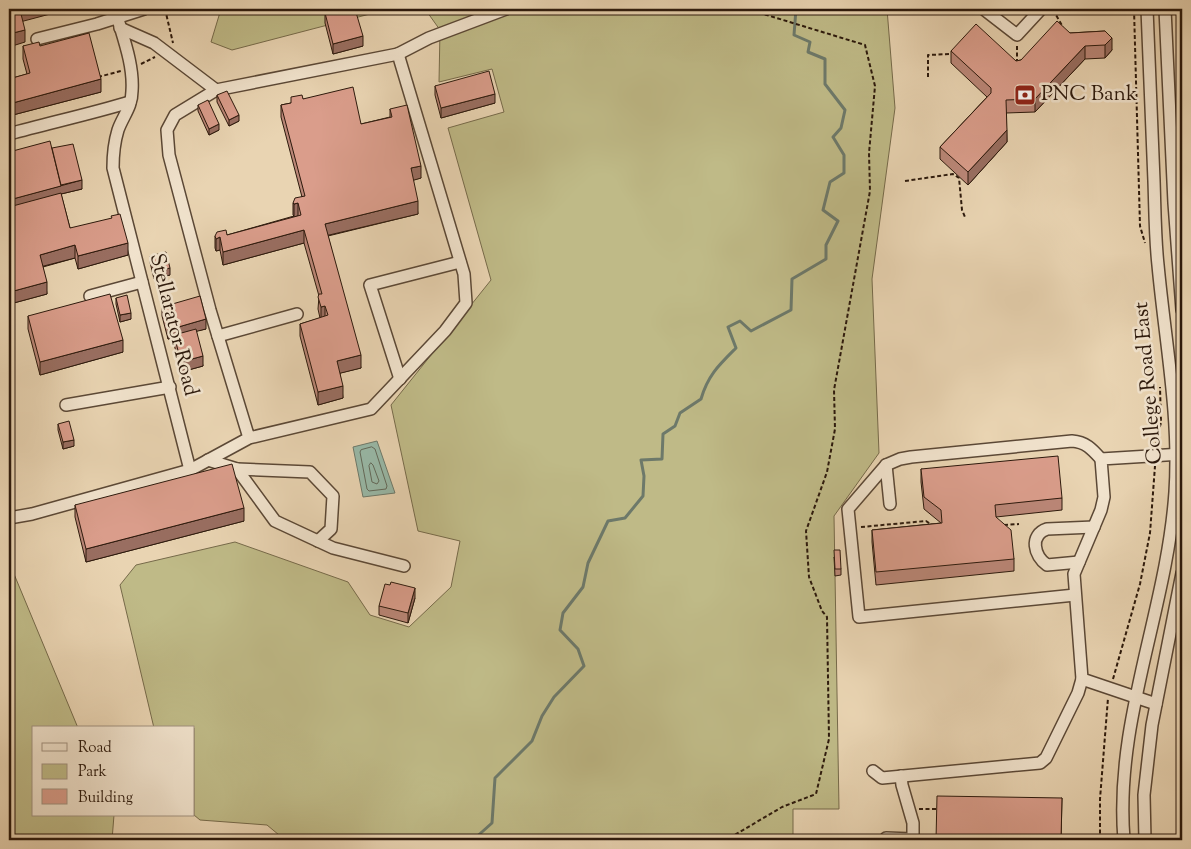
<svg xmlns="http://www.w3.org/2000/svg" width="1191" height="849" viewBox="0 0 1191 849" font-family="'Sorts Mill Goudy',serif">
	<rect width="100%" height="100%" fill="#e9d4b2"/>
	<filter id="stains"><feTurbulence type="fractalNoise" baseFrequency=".004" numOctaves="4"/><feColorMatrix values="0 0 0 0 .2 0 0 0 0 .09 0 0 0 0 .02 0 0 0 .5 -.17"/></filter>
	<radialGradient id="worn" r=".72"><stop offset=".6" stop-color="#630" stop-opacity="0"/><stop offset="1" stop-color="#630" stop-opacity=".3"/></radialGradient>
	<g fill="#bfba87" stroke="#766a4a">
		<polygon points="221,9 389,9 232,50 211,42"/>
		<polygon points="425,9 887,9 895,108 872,279 879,453 834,516 839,809 793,809 793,840 285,840 267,825 200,820 194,815 194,728 154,728 120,585 136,565 235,542 348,582 370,615 409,627 451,587 460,541 418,531 391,405 491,280 448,128 504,112 492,69 439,82 440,30"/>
		<polygon points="9,562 78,728 34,728 34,815 114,815 112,840 9,840"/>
	</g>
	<polygon fill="#98b9a8" stroke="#6d796a" points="377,441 395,493 363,497 353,447"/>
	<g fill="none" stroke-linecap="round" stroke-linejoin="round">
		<g stroke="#62695a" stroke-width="1">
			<polygon points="372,447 375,449 387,486 386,489 369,491 367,489 360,452 361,450"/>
			<polygon points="371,463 373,465 379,481 377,484 372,482 369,466"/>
		</g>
		<path stroke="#6d796a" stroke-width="3" d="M473,840L492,823L495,778L532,741L542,716L554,697L584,666L578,649L560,630L563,613L583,587L588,563L608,521L625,518L643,496L644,476L641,460L662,459L663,434L675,426L680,413L701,399C708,375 719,365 736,348L728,327L740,321L751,331L791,310L792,279L826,259V245L838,221L823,210L830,182L844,173V155L833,137L841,128L845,110L825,84V59L808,52L810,42L794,35L796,9"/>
		<g stroke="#5b4836" stroke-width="14">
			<g id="minor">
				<path d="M115,9C122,35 134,64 132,91C132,107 123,116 118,130C114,143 113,155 113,168L190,470"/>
				<polyline points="1165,9 1174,203 1182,310"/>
				<polyline points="986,11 1017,35 1041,9"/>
				<polyline points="120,28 154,43 216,90"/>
				<polyline points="37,39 97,24 144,9"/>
				<polyline points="398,54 429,38 506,9"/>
				<path d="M9,134C49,123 90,114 130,102"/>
				<polyline points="90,296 142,282"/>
				<polyline points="218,336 297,314"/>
				<polyline points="400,379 370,285 460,262"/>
				<polyline points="66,405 170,387"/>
				<polyline points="208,460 237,469 275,521 333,548 404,566"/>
				<polyline points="886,465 890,504"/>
				<polyline points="237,469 310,472 333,496 331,529 318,541"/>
				<polyline points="9,518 32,514 190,470 249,438 371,409 445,331 466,303 464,274 398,54 216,90 175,115 167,130 169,155 210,310 249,438"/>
				<path d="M1079,562L1047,565C1034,556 1029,535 1047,529L1094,527"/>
				<path d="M1075,595L859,617L848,509L886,465L900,459L911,457L1072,441C1086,442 1092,449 1101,459"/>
				<polyline points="1156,704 1082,679 1074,574 1101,510 1104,497 1101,459 1182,454"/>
				<polyline points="873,771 882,778 1040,763 1046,758 1078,693 1082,679"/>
				<polyline points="901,776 902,785 913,823 913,840"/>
				<polyline points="886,840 886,838 913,839"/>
				<path d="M1124,840C1114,721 1167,610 1175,492C1180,416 1165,341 1158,265C1155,238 1155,209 1154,181C1152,124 1149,66 1147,9"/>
				<polyline points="1145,840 1144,795 1152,725 1182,573"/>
			</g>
		</g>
		<g stroke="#2c190c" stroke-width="2" stroke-dasharray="4 2.5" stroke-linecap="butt">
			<polyline points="165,9 173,43"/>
			<polyline points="1134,9 1140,226 1145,243"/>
			<polyline points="1053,10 1063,27"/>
			<polyline points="1017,46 1017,61"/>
			<polyline points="141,64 155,57"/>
			<polyline points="98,77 121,71"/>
			<polyline points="928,77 928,55 951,54"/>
			<polyline points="905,181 953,174 959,178 962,210 965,217"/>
			<polyline points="1156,446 1157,435 1161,423 1160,387"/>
			<polyline points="1004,525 1019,524"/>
			<polyline points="861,527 926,521 932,525"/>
			<polyline points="1113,679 1140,584 1150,533 1155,466"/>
			<polyline points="919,809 939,809"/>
			<polyline points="733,840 733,836 782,807 816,794 829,739 827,617 822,611 809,577 806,531 827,472 835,429 834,390 870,191 869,153 875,86 865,45 747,9"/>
			<polyline points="1100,840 1100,799 1108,698"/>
		</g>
		<use href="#minor" stroke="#f1e3cd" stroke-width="11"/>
	</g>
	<g fill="#bb8778" stroke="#2c190c">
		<polygon points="325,13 363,46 333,54 325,23"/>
		<polygon points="1105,31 1112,50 1105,58 1085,59 1035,112 1006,113 1007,142 968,185 940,159 940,147 987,97 951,63 951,51 1016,61 1021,60 1070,33"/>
		<polygon points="23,46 40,46 101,92 9,116 9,79 27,74 23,59"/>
		<polygon points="435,86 495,103 441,118 435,95"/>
		<polygon points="217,95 239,121 229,126 217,102"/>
		<polygon points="303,99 361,124 390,117 390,109 421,178 413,180 418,214 328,236 361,368 340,373 343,398 318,405 300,336 300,324 320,318 318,309 319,296 304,243 223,265 220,250 216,251 215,248 215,236 227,235 294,216 293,215 293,203 302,197 281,117 281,105 291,103"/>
		<polygon points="198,105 219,130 209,135 198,111"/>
		<polygon points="52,148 82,189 61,194 70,228 128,255 78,269 75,258 43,267 47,294 10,304 9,299 9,152"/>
		<polygon points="150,256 170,275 154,279 150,262"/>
		<polygon points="116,298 131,319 120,322 116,304"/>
		<polygon points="162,307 206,329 196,331 203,366 181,372 174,344 174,338 168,339 162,316"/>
		<polygon points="28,316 123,352 40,375 28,329"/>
		<polygon points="58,424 74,446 63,449 58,430"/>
		<polygon points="921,469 1062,498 1062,510 996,517 1014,559 1014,571 876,585 872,542 872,530 941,523 924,509 921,482"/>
		<polygon points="75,505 244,521 86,562 75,517"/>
		<polygon points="834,557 841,569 841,575 835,576"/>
		<polygon points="415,598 408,623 379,615 379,606"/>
		<polygon points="1062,798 1061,840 936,840"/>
	</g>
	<g fill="#996e61" stroke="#2c190c">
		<polygon points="23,9 69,9 20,22 20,10"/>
		<polygon points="25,30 25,42 9,47 9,34"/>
		<polygon points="363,36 363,46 333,54 333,44"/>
		<polygon points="1112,38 1112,50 1105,58 1105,45"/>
		<polygon points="1085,46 1085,59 1035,112 1035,99"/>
		<polygon points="101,79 101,92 9,116 9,104"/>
		<polygon points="495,94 495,103 441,118 441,108"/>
		<polygon points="239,115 239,121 229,126 229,120"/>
		<polygon points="219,124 219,130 209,135 209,129"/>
		<polygon points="1007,130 1007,142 968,185 968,172"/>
		<polygon points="421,166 421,178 411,181 411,168"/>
		<polygon points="82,180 82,189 61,194 9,212 9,200"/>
		<polygon points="418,201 418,214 325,236 325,224"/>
		<polygon points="298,203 298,216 294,217 294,204"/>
		<polygon points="304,230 304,243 223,265 223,252"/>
		<polygon points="220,237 220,250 216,251 216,239"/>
		<polygon points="128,243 128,255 78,269 78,256"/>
		<polygon points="75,245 75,258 40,267 40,255"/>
		<polygon points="170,268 170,275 154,279 154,272"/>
		<polygon points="47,282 47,294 10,304 10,292"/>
		<polygon points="325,306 325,318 321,320 321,307"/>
		<polygon points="131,313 131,319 120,322 120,315"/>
		<polygon points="206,319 206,329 174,337 174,335 174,338 168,339 168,330"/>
		<polygon points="123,340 123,352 40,375 40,362"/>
		<polygon points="361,355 361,368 337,374 337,361"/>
		<polygon points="203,356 203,366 181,372 181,362"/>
		<polygon points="343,386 343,398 318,405 318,392"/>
		<polygon points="74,440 74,446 63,449 63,442"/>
		<polygon points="244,508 244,521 86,562 86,549"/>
		<polygon points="415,588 415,598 408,623 408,613"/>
	</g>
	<g fill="#da9d8b" stroke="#2c190c">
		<polygon points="9,9 23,9 20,10 25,30 9,34"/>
		<polygon points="341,9 355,9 363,36 333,44 325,13"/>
		<polygon points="1057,21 1070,33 1105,31 1112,38 1105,45 1085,46 1035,99 1006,100 1007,130 968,172 940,147 991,93 991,88 951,51 976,24 1016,61 1021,60"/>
		<polygon points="89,33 101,79 9,104 9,79 30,73 23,46 39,42 40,46"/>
		<polygon points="489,71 495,94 441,108 435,86"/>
		<polygon points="353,87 361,124 392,117 390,109 407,105 421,166 411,168 418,201 325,224 361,355 337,361 343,386 318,392 300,324 328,315 325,306 321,307 318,297 319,294 322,294 304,230 223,252 220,237 216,239 215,236 217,232 226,230 227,235 301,215 298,203 294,204 293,203 295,198 305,196 281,105 291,103 291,97 302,95 303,99"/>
		<polygon points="227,91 239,115 229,120 217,95"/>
		<polygon points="208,100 219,124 209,129 198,105"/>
		<polygon points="50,141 61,186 9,200 9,152"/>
		<polygon points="73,144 82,180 61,185 52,148"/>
		<polygon points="61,193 70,228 112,218 111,216 120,214 128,243 78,256 75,245 40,255 47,282 10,292 9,287 9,207"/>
		<polygon points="166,252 170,268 154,272 150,256"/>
		<polygon points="110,294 123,340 40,362 28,316"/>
		<polygon points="127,295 131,313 120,315 116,298"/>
		<polygon points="200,296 206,319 168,330 162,307"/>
		<polygon points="196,329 203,356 181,362 174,335"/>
		<polygon points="69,421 74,440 63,442 58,424"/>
		<polygon points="1058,456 1062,498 995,505 996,517 1011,530 1014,559 876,572 872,530 942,523 941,510 924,497 921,469"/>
		<polygon points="232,464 244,508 86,549 75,505"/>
		<polygon points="834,550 840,550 841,569 835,569"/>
		<polygon points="391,582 415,588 408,613 379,606 385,584 390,585"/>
		<polygon points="937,796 1062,798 1061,840 979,838 979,840 936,840"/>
	</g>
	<defs>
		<g id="bank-square" transform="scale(1.125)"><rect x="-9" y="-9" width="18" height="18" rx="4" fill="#8f2418" stroke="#f1e3cd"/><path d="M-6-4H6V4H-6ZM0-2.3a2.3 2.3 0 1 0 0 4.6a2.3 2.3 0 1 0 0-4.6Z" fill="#fff"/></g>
	</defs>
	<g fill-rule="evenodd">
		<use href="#bank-square" x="1025" y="95"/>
	</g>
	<g text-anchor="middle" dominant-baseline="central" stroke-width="5" stroke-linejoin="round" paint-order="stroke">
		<g font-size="21" fill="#2c190c" stroke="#f1e3cd" text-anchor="start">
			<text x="1041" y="95">PNC Bank</text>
		</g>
		<g font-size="21" fill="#2c190c" stroke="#f1e3cd">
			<text transform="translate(173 325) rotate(76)">Stellarator Road</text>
			<text transform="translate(1149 383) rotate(-95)">College Road East</text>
		</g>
	</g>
	<rect width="1191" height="849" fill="none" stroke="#e9d4b2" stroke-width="30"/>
	<rect x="10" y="10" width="1171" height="829" fill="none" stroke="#2c190c" stroke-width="2.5"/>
	<rect x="15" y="15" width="1161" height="819" fill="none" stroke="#2c190c"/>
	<rect x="32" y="726" width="162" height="90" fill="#f1e3cd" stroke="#a29280"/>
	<rect x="42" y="743" width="25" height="8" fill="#f1e3cd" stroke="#a29280"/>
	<text x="78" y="752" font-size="15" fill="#2c190c">Road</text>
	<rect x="42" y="764" width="25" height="15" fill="#bfba87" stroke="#a29280"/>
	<text x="78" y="776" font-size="15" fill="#2c190c">Park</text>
	<rect x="42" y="789" width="25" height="15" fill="#da9d8b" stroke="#a29280"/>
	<text x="78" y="802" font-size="15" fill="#2c190c">Building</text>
	<rect width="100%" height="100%" filter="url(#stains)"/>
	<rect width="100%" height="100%" fill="url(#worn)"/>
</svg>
